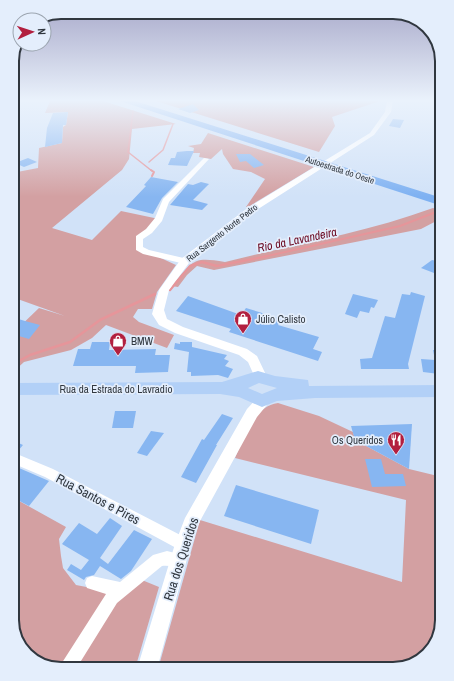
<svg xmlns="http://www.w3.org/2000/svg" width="454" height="681" viewBox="0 0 454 681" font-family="'Archivo Narrow',sans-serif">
	<rect width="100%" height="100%" fill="#d1e2f8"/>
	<g fill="#d3a0a2">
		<polygon points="50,101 103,101 176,124 132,129 129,159 122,170 52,228 92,240 121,211 159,219 139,238 139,248 176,265 157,292 152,309 138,309 133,317 139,322 174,335 167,348 106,325 92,338 71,350 24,362 12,373 12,334 39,308 65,316 12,297 12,211 17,206 12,192 12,173 38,168 39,148 62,143 63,127 66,125 68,112 45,113"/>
		<polygon points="156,101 380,101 332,117 335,126 319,152"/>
		<polygon points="208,133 314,167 248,207 246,207 265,179 251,172 233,169 223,154 222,149 211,159 199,157 200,153 193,153 194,148 188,146 201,144"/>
		<path d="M433,208L442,211V218L421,229L214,270L197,266L187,275L178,287L171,286C194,262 190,256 225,262C295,244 365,233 433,208Z"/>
		<path d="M278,403L319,416L353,432L355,440L409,469L442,477C442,507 448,625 435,645C425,661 411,664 394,669H158L200,520L402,582L406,500L235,458C244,438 252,407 278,403Z"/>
		<polygon points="12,497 66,527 59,539 61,556 63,568 76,585 102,590 137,578 159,587 135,669 58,669 36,662 18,644 12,620"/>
	</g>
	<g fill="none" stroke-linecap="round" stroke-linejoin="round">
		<g stroke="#e6959a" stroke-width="1.5">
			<polyline points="133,111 128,152 152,171"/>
			<polyline points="149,162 163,150 173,124"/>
		</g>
		<g stroke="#e6959a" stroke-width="2">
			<polyline points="151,170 154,172 152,176"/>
			<polyline points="263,257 400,226 436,212"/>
		</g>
		<g stroke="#e6959a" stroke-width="2.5">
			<polyline points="170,290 190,266 202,262 217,266 268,256"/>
			<polyline points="12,365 30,355 70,342 100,320 155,294"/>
		</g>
	</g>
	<g fill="#87b6f1">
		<polygon points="193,104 199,110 190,113 178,109"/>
		<polygon points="68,112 66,125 63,125 62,143 45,147 47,128 53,113"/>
		<polygon points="393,119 404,120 400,128 389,126"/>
		<polygon points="187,151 194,151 187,166 168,165 171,158 175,158 177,152"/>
		<polygon points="236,154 250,154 264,165 254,168 246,161 240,162"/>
		<polygon points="28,158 37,162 24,167 15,163"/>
		<polygon points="151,177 178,182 162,198 153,214 126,207 146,186 144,185"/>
		<polygon points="201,182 209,184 193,200 208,204 202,210 170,205 188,184 193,185"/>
		<polygon points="432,260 437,261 434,273 421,268"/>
		<polygon points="411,292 425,296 408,364 409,369 361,369 360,359 372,358 385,316 395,318 402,294 410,295"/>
		<polygon points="353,294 378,300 374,308 371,307 369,313 360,311 357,318 345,314"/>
		<polygon points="188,296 241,315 246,308 282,319 278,325 319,337 313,349 322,352 318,361 229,332 231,329 176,311"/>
		<polygon points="12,317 25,321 40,325 29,339 12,334"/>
		<polygon points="92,342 110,342 109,350 156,349 155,355 170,355 168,372 135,373 136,366 73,366 78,349 90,349"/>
		<polygon points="180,342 192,342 192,347 227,355 224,359 229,361 225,366 233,369 228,378 218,375 191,376 191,372 187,372 189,352 174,349 175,343 180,344"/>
		<polygon points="433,350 441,351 442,363 437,363 439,374 423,372 421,359 435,360"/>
		<polygon points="115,411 136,411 133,428 112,428"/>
		<polygon points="222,414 233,418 216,445 217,445 196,483 181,477 202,439 204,440"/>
		<polygon points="412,424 409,469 355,440 351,426"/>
		<polygon points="151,431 164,433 147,456 137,453"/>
		<polygon points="12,440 23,445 17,452 12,451"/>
		<polygon points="365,459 381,459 385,474 403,474 406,486 372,487"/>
		<polygon points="19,468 49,481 29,506 12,497 12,476"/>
		<polygon points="236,485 319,510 311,544 224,516"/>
		<polygon points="110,518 122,526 100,558 108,564 134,530 152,539 131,571 121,579 100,566 94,575 86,577 84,580 67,570 71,564 81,570 89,560 62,544 79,523 97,534"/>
	</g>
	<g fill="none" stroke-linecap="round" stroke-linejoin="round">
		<g fill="#fff" fill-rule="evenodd">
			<polygon points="204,158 209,159 169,202 162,221 152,233 143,239 143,247 149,250 188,259 188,263 185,264 143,254 136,250 136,236 146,229 155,218 163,199"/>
			<polygon points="12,452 53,469 188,539 190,544 188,549 183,551 178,549 45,477 12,463"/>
			<path d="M167,551L183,555L185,560L183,565C176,568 169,565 162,566L117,603L76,669H58L106,594L87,588L85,583L87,578L92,576L120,582L153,555Z"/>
		</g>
		<g fill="#fff" fill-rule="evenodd">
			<polygon points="387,101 393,101 391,112 374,135 255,211 189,263 169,290 164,310 167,319 183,327 247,349 257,356 267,377 266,380 256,380 248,362 239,355 175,333 159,325 152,314 159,290 181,259 249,207 370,133 385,112"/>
			<polygon points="264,395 269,396 271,400 257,417 200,521 191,544 157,669 137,669 175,544 185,518 247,409 259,396"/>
		</g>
		<path fill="#b2d0f7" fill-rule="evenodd" d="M258,371L275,376L308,380L309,386L442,385V397L315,398L277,401L262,407L239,397L220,394L12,395V383L222,382ZM259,383L277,388L262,394L248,388Z"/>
		<polygon fill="#7eb1f2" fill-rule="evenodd" points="120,101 135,101 442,198 442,206"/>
	</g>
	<linearGradient id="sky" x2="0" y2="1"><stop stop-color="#a7a8c9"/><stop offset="0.51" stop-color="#eaf2fc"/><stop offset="1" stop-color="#eaf2fc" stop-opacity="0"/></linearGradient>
	<rect width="454" height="197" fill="url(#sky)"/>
	<defs>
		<g id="shop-pin" transform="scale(0.9)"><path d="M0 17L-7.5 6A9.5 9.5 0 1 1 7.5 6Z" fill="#b21f3f" stroke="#e4eefc"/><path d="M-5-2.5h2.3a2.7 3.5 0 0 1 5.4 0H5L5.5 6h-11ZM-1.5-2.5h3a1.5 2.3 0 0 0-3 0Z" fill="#fff"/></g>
		<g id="restaurant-pin" transform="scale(0.9)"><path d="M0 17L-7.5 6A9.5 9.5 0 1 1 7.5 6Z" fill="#b21f3f" stroke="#e4eefc"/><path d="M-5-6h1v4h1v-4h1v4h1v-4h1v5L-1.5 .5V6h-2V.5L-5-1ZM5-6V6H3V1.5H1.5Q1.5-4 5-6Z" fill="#fff"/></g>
	</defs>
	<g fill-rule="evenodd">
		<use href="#shop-pin" x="243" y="319"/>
		<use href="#shop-pin" x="118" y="341"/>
		<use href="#restaurant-pin" x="396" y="440"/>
	</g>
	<g text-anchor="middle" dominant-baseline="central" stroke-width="3.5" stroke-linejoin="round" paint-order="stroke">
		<g font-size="9" fill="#30373f" stroke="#e4eefc">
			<text transform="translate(340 170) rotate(18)">Autoestrada do Oeste</text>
			<text transform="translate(222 233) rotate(-38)">Rua Sargento Norte Pedro</text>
		</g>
		<g font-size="11" fill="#30373f" stroke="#e4eefc" text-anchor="start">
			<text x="256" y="319">Júlio Calisto</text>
			<text x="131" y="341">BMW</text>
			<text x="383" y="440" text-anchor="end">Os Queridos</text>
		</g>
		<g font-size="11" fill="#30373f" stroke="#e4eefc">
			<text x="116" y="389">Rua da Estrada do Lavradio</text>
		</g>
		<g font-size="12" font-style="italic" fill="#6b0820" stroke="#e4eefc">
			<text transform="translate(297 240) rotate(-12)">Rio da Lavandeira</text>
		</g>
		<g font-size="13" fill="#30373f" stroke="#e4eefc">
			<text transform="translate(98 499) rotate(28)">Rua Santos e Pires</text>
			<text transform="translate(181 559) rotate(-72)">Rua dos Queridos</text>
		</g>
	</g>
	<path d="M0 0H454V681H0ZM61 19H393A42 42 0 0 1 435 61V620A42 42 0 0 1 393 662H61A42 42 0 0 1 19 620V61A42 42 0 0 1 61 19Z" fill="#e4eefc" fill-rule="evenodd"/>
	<path fill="none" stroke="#30373f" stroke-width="2" d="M61 19H393A42 42 0 0 1 435 61V620A42 42 0 0 1 393 662H61A42 42 0 0 1 19 620V61A42 42 0 0 1 61 19Z"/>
	<g transform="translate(32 32) rotate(87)"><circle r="19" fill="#e4eefc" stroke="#9ca5b0"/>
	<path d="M0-3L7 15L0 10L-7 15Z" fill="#b21f3f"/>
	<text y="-6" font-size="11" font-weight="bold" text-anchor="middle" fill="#30373f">N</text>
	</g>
</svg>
